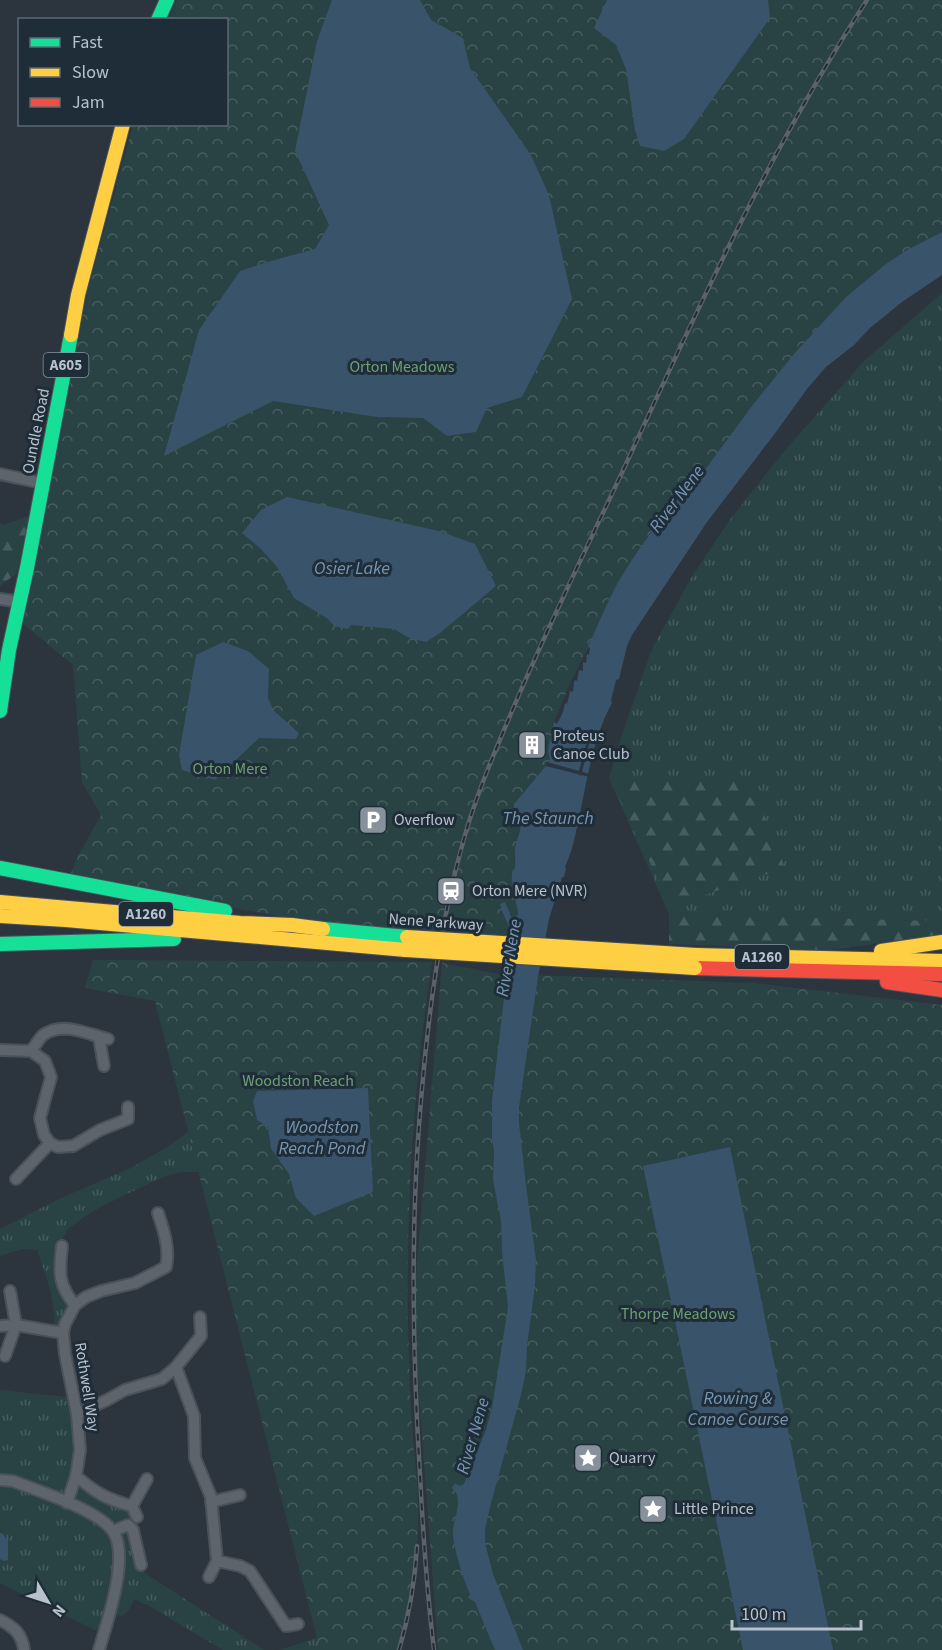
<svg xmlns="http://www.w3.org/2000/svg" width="942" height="1650" viewBox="0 0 942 1650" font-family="'Source Sans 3',sans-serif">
	<defs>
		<pattern id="grass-tufts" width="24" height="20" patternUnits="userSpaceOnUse" patternTransform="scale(1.5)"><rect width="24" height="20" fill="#294344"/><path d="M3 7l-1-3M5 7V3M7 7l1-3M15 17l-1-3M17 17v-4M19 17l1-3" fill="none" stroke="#465c5e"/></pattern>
		<pattern id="forest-firs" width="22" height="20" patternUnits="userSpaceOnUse" patternTransform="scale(1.5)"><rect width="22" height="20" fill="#294344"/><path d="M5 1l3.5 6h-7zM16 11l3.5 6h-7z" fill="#465c5e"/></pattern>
		<pattern id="park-crowns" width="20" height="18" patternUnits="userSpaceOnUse" patternTransform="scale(1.5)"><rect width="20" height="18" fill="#294344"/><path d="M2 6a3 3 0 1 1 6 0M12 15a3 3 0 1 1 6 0" fill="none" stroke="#465c5e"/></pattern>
	</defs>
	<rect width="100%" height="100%" fill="#2c353e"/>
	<g fill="url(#grass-tufts)">
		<polygon points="942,293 942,920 934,921 669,914 609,778 621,738 651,651 691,578 729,521 782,454 863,362"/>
		<path d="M188,1132L199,1172H181L165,1176L106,1204L84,1217L68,1229L57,1249L54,1273L57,1290L67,1307L62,1324L58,1327L55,1326C55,1300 46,1275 37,1250L22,1249L0,1256V1229L59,1199L131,1168L172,1144Z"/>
		<path d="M0,1390L66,1397C76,1410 73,1453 72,1471L131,1510L133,1515L131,1518L124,1520L135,1542L138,1567L149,1576L264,1650H223L151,1607L134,1599C127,1616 124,1619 106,1612L102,1625L95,1630L0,1583Z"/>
		<polygon points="317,1638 320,1650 279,1650"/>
	</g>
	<g fill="url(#forest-firs)">
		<polygon points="29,516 17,573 0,586 0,523 3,525"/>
		<polygon points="749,777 785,868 671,906 609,778"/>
		<polygon points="669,914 934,921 942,920 942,934 831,950 669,944"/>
	</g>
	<g fill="url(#park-crowns)">
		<path d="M176,0H942V232L907,250L887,263L846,297L730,437L704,471L688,487L635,555L618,582L608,602L554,722L548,750L550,761L515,803L517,814L520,818V834L516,844L514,857L516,865L512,874L518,914L515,917C508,915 509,909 505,902L513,935L374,931L295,919L69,878L78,856L101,815L82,782L73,665L22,623L28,603L87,294L133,125L226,124V20L169,19Z"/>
		<path d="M93,960L432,962C414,1082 406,1203 408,1325C409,1363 410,1401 413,1438C415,1465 419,1493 418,1520C418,1564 412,1608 399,1650H320L155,1001L85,988Z"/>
		<polygon points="442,963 498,974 754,983 942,1005 942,1650 438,1650 413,1313"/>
	</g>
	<g fill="#39536a" fill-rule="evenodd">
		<polygon points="332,0 420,0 431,20 463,38 470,68 531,155 549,195 572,299 522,397 487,408 476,432 447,436 423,418 377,417 273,401 164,456 199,330 240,271 264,263 315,249 329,225 295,151 317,41"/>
		<polygon points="607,0 768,0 770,18 684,139 664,151 640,146 635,130 626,69 616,45 594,28"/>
		<path d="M942,232V275L902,302L870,328L854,345L826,367L807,389L776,432L707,522L632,635L627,646L619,679L616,680L611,700L612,703C590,743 586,791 575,836C573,847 569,857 565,867L566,868L564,877H562L549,919L538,977L519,1107V1123L526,1185L536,1260L535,1285L527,1346L526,1371L521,1395L491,1503L485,1529V1543L493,1574L523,1650H495L475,1602L468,1598L470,1594C464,1581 453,1547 453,1533C453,1518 465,1499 452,1488L455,1483L459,1486L464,1484L486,1430L492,1408L506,1320L508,1307L502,1252L501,1221L493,1180L494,1151L492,1139V1101L504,998L514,940C511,927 503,917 500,904L505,902L511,916L515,917L518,914C517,901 510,888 512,876C512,869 513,873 515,867C516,861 514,854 515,848C517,837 527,821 514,814V803H515L550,761L548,750L554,722L608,602L618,582L635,555L666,512L704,471L755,402L794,354L846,297L887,263L907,250ZM590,729H593L581,776L578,774Z"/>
		<polygon points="287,497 439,531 475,544 496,586 440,633 426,642 409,638 394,629 351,625 348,629 334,626 328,619 294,598 277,567 261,549 242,533 261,510"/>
		<polygon points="223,642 248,651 269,669 268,698 274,711 299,733 296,739 259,738 215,780 182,770 179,755 196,655"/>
		<polygon points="368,1088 373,1192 314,1216 296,1198 289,1174 271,1149 268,1127 257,1120 253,1101 257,1091"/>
		<polygon points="730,1147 833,1650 743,1650 643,1166"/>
		<polygon points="0,1533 3,1534 8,1541 8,1560 4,1561 0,1559"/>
	</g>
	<g fill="#2c353e">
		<polygon points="588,647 590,648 589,655 587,654 586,663 583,662 583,671 579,670 577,681 575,680 574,682 573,692 570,691 567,704 565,703 563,712 557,724 554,722 569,686"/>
		<polygon points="547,762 590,774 589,777 546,766"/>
	</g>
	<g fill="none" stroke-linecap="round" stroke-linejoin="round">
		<g stroke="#4b5158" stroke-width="14">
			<g id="street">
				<polyline points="0,474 42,483"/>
				<polyline points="0,599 20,602"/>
				<polyline points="99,1037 104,1066"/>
				<path d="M0,1050L31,1051C35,1046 39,1039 43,1035C63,1021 87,1034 108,1039"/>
				<polyline points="31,1051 45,1061 51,1077 40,1118 44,1135 50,1143 58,1147 73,1146 100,1130 128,1119 128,1107"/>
				<polyline points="16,1179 50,1143"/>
				<path d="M62,1246C59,1272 58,1285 75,1305"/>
				<polyline points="0,1326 16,1325 63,1333"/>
				<polyline points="5,1356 16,1325 10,1291"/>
				<polyline points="176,1367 201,1336 200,1317"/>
				<polyline points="77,1414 107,1400 125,1390 162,1379 176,1367 194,1416 195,1458 211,1497 217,1561 240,1566 250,1571 286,1626 298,1624"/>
				<path d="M76,1476C96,1493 106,1499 132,1506L137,1517"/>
				<path d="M0,1480L13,1481C38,1491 102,1511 114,1533C129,1559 107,1622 99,1650"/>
				<polyline points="211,1502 240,1495"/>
				<path d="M67,1503L76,1476L80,1450L77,1414L65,1354L63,1333L65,1324L75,1305L86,1297L101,1291L135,1283L166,1267C170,1249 164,1231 158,1213"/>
				<polyline points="132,1506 147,1479"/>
				<polyline points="113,1531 128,1525 133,1530 141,1565"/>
				<polyline points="209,1577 217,1561"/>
				<path d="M0,1620C14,1627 22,1634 24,1650"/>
			</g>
		</g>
		<g stroke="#4a525a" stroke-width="16">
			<g id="fast">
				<polyline points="158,20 167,0"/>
				<polyline points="0,711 9,650 27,568 71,335"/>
				<polyline points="0,868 225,911"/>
				<polyline points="323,929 407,937"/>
				<polyline points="0,944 174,939"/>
			</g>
		</g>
		<g stroke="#4a525a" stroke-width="16">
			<g id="slow">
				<polyline points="71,335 78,295 123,124"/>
				<polyline points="0,902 240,923 292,925 323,929"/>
				<polyline points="0,916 66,920 406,950"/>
				<polyline points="881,951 942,942"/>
				<polyline points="696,955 942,961"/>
			</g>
		</g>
		<g stroke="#4a525a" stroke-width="16">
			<g id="jam">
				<polyline points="695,968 942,974"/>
				<polyline points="887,982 942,990"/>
			</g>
		</g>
		<use href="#street" stroke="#5d646b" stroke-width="10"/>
		<use href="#fast" stroke="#16e098" stroke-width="14"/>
		<use href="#slow" stroke="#ffcf43" stroke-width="14"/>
		<use href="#jam" stroke="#f24e42" stroke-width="14"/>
		<g stroke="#5b6269" stroke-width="4.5">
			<g id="rail">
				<path d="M399,1650C409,1616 415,1581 417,1546"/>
				<path d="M434,1650C427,1592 423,1533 420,1475C412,1346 410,1217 422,1089C429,1007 440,926 462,846C473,804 490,763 507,723C545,631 590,542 632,451C703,297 774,143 867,0"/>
			</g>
		</g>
		<use href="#rail" stroke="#1f2d39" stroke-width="2" stroke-dasharray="7" stroke-linecap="butt"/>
		<g stroke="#495159" stroke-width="16" stroke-linecap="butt">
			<g id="slow-bridge">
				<polyline points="407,937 696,955"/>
				<polyline points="406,950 695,968"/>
			</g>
		</g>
		<use href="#slow-bridge" stroke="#ffcf43" stroke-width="14"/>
	</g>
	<defs>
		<g id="building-square" transform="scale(1.5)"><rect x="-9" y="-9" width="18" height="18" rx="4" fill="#87919b" stroke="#1f2d39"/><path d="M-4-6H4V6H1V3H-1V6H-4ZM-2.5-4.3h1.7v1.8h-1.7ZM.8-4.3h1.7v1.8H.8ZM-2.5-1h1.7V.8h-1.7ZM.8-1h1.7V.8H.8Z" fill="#fff"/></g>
		<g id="parking-square" transform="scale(1.5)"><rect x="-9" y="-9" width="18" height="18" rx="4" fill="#87919b" stroke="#1f2d39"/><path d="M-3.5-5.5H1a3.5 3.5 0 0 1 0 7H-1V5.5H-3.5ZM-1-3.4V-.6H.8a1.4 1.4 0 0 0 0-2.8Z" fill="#fff"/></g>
		<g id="station-square" transform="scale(1.5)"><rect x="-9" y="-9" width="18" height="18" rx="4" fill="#87919b" stroke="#1f2d39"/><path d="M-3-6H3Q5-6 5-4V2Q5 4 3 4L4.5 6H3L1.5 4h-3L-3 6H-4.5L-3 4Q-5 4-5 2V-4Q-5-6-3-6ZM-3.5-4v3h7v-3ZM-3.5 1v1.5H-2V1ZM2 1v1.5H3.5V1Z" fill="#fff"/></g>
		<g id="sight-square" transform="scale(1.5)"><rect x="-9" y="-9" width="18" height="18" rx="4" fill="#87919b" stroke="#1f2d39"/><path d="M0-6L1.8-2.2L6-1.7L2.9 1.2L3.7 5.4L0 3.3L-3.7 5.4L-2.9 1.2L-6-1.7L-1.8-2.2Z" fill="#fff"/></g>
	</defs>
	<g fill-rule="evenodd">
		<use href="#building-square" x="532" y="745"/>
		<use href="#parking-square" x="373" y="820"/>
		<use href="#station-square" x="451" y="891"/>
		<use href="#sight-square" x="588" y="1458"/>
		<use href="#sight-square" x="653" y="1509"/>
	</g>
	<g text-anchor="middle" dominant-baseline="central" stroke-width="6" stroke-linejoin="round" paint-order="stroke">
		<g fill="#1f2d39" stroke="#8a95a1" stroke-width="1.5">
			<rect x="43.5" y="353" width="45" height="24" rx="4.5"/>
			<rect x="119" y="902" width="54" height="24" rx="4.5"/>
			<rect x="735" y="945" width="54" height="24" rx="4.5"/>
		</g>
		<g font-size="15" font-weight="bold" fill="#b8c2cd">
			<text x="66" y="365">A605</text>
			<text x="146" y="914">A1260</text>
			<text x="762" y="957">A1260</text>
		</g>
		<g font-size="16" fill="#6da073" stroke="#1f2d39">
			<text x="402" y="367">Orton Meadows</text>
			<text x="230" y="769">Orton Mere</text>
			<text x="298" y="1081">Woodston Reach</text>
			<text x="678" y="1314">Thorpe Meadows</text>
		</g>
		<g font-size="16" fill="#b8c2cd" stroke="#1f2d39">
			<text transform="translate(36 431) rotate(-79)">Oundle Road</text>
			<text transform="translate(436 922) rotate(4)">Nene Parkway</text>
			<text transform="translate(87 1387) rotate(81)">Rothwell Way</text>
		</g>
		<g font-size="16" fill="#b8c2cd" stroke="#1f2d39" text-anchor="start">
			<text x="553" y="736">Proteus<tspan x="553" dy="18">Canoe Club</tspan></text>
			<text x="394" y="820">Overflow</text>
			<text x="472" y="891">Orton Mere (NVR)</text>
			<text x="609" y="1458">Quarry</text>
			<text x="674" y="1509">Little Prince</text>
		</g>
		<g font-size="18" font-style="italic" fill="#7696b2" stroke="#1f2d39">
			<text transform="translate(677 499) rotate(-53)">River Nene</text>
			<text x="352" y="568">Osier Lake</text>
			<text x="548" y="818">The Staunch</text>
			<text transform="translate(509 958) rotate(-80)">River Nene</text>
			<text x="322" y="1127">Woodston<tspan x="322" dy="21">Reach Pond</tspan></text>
			<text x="738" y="1398">Rowing &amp;<tspan x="738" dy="21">Canoe Course</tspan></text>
			<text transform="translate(473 1436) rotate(-74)">River Nene</text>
		</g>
	</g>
	<rect x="18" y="18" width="210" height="108" fill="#1f2d39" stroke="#5c6974" stroke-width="1.5"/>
	<rect x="30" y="38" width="30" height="9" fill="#16e098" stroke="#5c6974" stroke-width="1.5"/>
	<text x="72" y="48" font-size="18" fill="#b8c2cd">Fast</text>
	<rect x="30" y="68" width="30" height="9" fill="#ffcf43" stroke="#5c6974" stroke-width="1.5"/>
	<text x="72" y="78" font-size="18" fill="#b8c2cd">Slow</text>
	<rect x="30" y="98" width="30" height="9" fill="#f24e42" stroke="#5c6974" stroke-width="1.5"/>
	<text x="72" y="108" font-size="18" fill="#b8c2cd">Jam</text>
	<g transform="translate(48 1602) rotate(129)" stroke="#1f2d39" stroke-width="4.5" paint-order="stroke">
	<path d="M0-4.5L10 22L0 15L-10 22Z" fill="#b8c2cd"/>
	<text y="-9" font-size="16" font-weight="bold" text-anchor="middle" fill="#b8c2cd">N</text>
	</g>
	<path d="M732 1620v9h129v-9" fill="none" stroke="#b8c2cd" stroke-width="3"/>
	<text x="741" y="1620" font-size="18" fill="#b8c2cd" stroke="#1f2d39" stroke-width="4.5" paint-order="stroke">100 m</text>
</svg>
